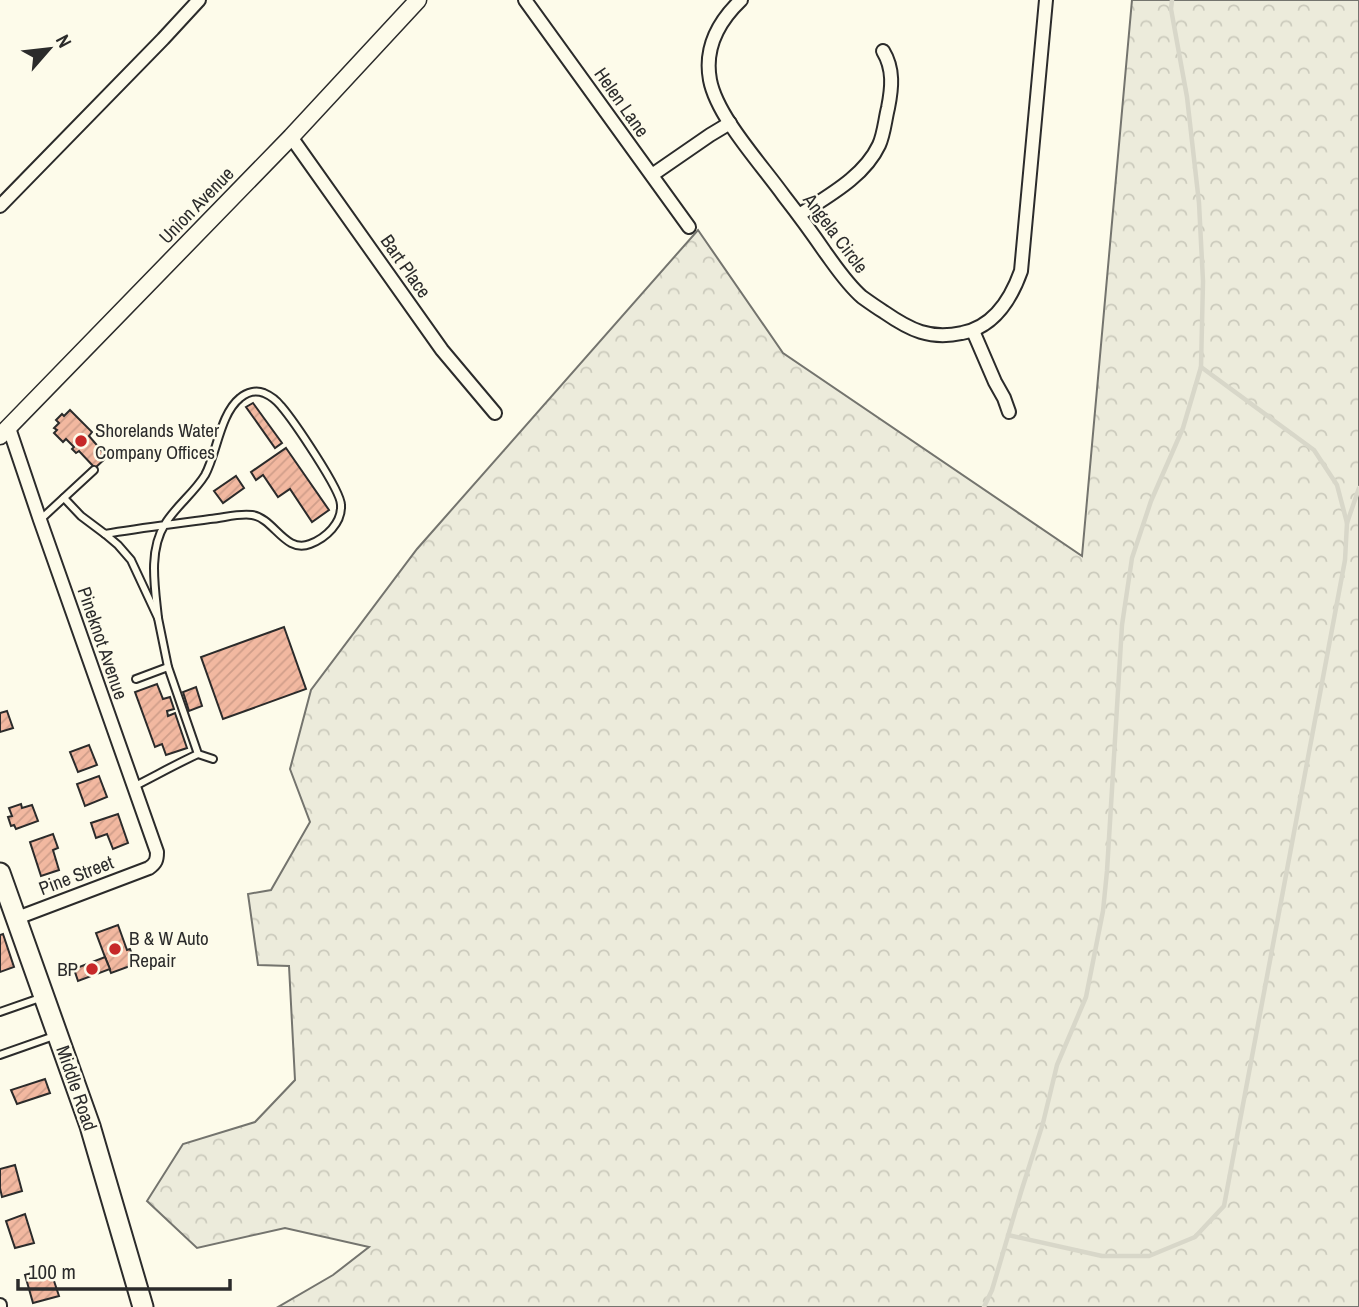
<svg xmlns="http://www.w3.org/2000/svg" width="1359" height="1307" viewBox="0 0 1359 1307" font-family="'Archivo Narrow',sans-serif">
	<defs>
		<pattern id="forest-crowns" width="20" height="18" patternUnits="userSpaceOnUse" patternTransform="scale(1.75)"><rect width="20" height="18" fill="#ecebdb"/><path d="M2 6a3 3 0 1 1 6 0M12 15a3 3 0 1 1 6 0" fill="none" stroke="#cbcabc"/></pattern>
		<pattern id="building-hatch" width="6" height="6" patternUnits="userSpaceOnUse" patternTransform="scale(1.75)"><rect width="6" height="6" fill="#f2b8a0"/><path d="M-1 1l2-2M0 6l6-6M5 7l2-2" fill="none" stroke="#d09e8a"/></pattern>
	</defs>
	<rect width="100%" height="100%" fill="#fdfbea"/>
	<polygon fill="url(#forest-crowns)" stroke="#74746e" stroke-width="2" points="1132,0 1359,0 1359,1307 278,1307 333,1275 369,1247 285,1228 197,1248 147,1201 183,1144 255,1122 295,1080 289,966 258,965 248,894 271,890 310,822 290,769 311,690 417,549 698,230 783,353 1082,556"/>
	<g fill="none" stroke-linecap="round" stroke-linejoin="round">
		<g stroke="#d8d7c9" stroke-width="4.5">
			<polyline points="1347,523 1359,488"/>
			<polyline points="1008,1235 1102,1256 1149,1256 1195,1237 1224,1206 1345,560 1347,523 1337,485 1314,450 1201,367"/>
			<polyline points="984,1307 992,1290 1021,1192 1043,1123 1057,1065 1086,997 1103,911 1107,871 1122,625 1132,558 1151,501 1183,428 1201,367 1203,281 1199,203 1187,97 1171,9 1172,0"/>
		</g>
	</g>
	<g fill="url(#building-hatch)" stroke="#2b2b2b" stroke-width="2">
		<polygon points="253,403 282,443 275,448 246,407"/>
		<polygon points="70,410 92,432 89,436 107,457 95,468 79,451 76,453 72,449 74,447 66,439 63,442 54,433 57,430 54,428 59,423 56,420 62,414 64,416"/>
		<polygon points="286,448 329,510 312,522 290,489 278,497 263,475 256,480 251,472"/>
		<polygon points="236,476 244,488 223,503 214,491"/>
		<polygon points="284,627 306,689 223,719 201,657"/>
		<polygon points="157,684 163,699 170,697 174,709 167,711 168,716 175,713 187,748 166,755 162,744 155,747 135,692"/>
		<polygon points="196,687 202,706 189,711 183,692"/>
		<polygon points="7,711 13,728 0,732 0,713"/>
		<polygon points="89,745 97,765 78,772 70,752"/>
		<polygon points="99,776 107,797 85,806 77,784"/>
		<polygon points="21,804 22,808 32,805 38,821 16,829 14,825 11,826 8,817 12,816 9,808"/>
		<polygon points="118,814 128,843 113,849 107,834 96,838 91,823"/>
		<polygon points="53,834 58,848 53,850 59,870 41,876 30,842"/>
		<polygon points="118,925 127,950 130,949 134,960 131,961 133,965 111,973 96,933"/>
		<polygon points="3,934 14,967 0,972 0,935"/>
		<polygon points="105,957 110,969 78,981 74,969"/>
		<polygon points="45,1079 50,1093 17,1104 11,1090"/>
		<polygon points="15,1165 22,1191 2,1197 0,1188 0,1169"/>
		<polygon points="25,1214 34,1243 15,1248 6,1221"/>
		<polygon points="42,1270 44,1277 52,1275 59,1296 33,1303 25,1275"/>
	</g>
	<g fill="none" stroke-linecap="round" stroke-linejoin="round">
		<g stroke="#2b2b2b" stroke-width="10">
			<g id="service">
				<path d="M64,498L81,516L105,534C140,528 175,524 210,519C223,518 239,513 252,515C274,518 285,554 310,544C326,538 342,523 341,505C341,490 293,420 281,406C277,401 271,396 264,393C256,390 247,392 240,398C220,414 217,453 205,475C194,493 176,506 165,524C148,551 155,588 158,618"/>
				<polyline points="41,519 94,470"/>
				<polyline points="105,534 118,545 131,560 158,618 168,667 198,754 213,759"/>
				<polyline points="136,679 168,667"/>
				<path d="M133,787C155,776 176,764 198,754"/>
				<polyline points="0,1012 40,998"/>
				<polyline points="0,1055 54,1036"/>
			</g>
		</g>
		<g stroke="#2b2b2b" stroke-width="16">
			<g id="minor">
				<polyline points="525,0 689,227"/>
				<path d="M741,0C718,22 704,48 710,80C717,117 762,165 784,196C798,214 812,233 825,252C836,267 847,284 862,297C869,302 876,307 884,312C910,330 930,340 962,333C994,327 1011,299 1021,271L1046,0"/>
				<polyline points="291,137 442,350 495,413"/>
				<polyline points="652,175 710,135 730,123"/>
				<polyline points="0,206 163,39 199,0"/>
				<path d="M799,215C828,196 864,177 879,145C884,134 885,120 888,108C892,88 894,69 883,51"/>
				<polyline points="973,331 995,382 1004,398 1009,412"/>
				<path d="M9,428L40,520L157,852C157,860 156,863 149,868L17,918"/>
				<polyline points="0,1305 0,1307"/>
			</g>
		</g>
		<g stroke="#2b2b2b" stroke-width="19">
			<polyline id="tertiary" points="0,436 291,137 418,0"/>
		</g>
		<g stroke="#2b2b2b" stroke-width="23">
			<polyline id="primary" points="0,873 90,1126 143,1307"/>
		</g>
		<use href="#service" stroke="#fdfbea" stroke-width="6"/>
		<use href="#minor" stroke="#fdfbea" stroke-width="12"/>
		<use href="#tertiary" stroke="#fdfbea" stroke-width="16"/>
		<use href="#primary" stroke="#fdfbea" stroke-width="19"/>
	</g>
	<g fill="#c62828" stroke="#fdfbea" stroke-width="2.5">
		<circle cx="81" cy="441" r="7"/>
		<circle cx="115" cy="949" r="7"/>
		<circle cx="92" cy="969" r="7"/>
	</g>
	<g text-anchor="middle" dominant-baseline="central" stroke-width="5" stroke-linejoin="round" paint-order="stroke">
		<g font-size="19" fill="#2b2b2b" stroke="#fdfbea">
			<text transform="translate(622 102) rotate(55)">Helen Lane</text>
			<text transform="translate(196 205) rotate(-46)">Union Avenue</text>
			<text transform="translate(836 233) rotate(53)">Angela Circle</text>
			<text transform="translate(406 266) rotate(55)">Bart Place</text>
			<text transform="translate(103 643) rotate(71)">Pineknot Avenue</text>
			<text transform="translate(76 875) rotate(-21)">Pine Street</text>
			<text transform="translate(77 1088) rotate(71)">Middle Road</text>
		</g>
		<g font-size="19" fill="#2b2b2b" stroke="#fdfbea" text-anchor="start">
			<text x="95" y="430">Shorelands Water<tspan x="95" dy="22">Company Offices</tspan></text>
			<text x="129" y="938">B &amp; W Auto<tspan x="129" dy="22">Repair</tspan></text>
			<text x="78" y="969" text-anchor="end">BP</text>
		</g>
	</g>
	<g transform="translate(49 49) rotate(62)" stroke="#fdfbea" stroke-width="5" paint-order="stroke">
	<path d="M0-5L12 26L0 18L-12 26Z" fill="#2b2b2b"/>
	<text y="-10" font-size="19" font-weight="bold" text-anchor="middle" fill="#2b2b2b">N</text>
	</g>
	<path d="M18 1279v10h212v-10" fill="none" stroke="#2b2b2b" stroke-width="3.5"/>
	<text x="28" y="1279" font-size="21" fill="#2b2b2b" stroke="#fdfbea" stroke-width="5" paint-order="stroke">100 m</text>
</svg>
